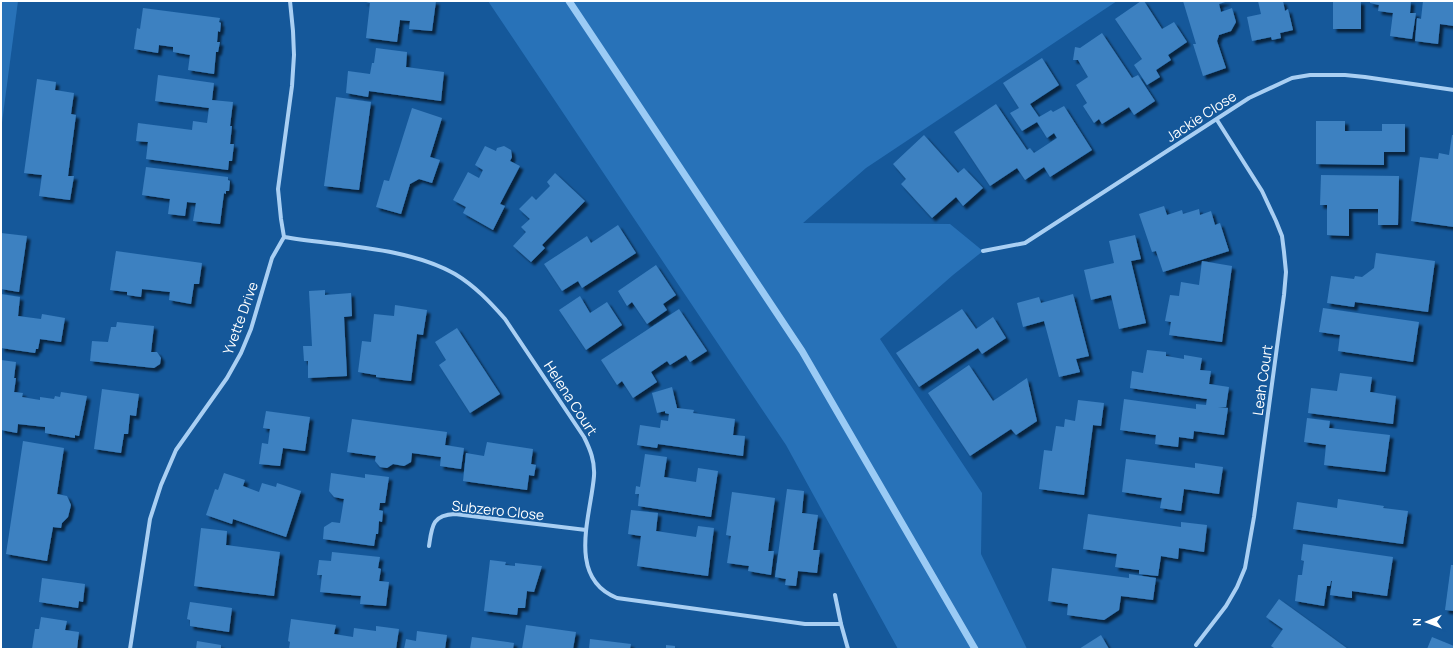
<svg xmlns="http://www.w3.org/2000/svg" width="1455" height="650" viewBox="0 0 1455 650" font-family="Manrope,sans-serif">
	<defs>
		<filter id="shadow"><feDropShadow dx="3.5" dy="3.5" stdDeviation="1" flood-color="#0009"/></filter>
	</defs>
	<rect width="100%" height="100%" fill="#15589a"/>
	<g fill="#2872b8">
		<polygon points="1,1 18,1 1,130"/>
		<polygon points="488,1 1117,1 866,168 803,223 950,224 983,251 953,275 880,339 982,493 981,554 1027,649 898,649 786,445"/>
	</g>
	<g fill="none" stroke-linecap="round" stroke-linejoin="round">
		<polyline stroke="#9bcbf5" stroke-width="7" points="569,1 802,351 975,649"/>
	</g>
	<g fill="#3d81c1" filter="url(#shadow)">
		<polygon points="362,1 436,1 432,31 409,29 410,21 400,20 397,42 366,38 370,3"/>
		<polygon points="1141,1 1144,1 1162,29 1174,22 1187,42 1168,55 1171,60 1156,70 1160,77 1147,85 1134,65 1142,59 1115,19"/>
		<polygon points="1183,1 1228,1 1219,4 1221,12 1232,8 1236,22 1231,31 1219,35 1217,41 1226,68 1203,76 1193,44 1196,44"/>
		<polygon points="1258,1 1283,1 1285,11 1288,9 1293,30 1280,33 1281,38 1272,40 1271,37 1252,41 1247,17 1261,14"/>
		<rect x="1333" y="1" width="28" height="28"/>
		<polygon points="1370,1 1411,1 1410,13 1416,13 1412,39 1390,36 1393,13 1378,11 1379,5 1370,3"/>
		<polygon points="1423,1 1454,1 1454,26 1440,24 1438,44 1415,41 1417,18 1421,19"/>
		<polygon points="143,8 220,18 219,22 221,23 220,32 218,31 217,42 220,42 218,52 216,52 214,74 188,70 190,55 173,52 173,47 159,45 158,53 134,49 137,28 140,29"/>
		<polygon points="1102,33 1132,78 1138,75 1155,101 1134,115 1129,107 1102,124 1099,119 1094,123 1083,106 1087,103 1076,85 1088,77 1078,60 1073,60 1075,47 1080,48"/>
		<polygon points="376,48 407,52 406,67 444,72 441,101 369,91 368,97 346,93 348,71 370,74 372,63 374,63"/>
		<polygon points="1042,58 1059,85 1030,104 1039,117 1051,110 1053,112 1064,106 1092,150 1050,177 1044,167 1025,180 1017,168 990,186 954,132 996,104 1027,150 1030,148 1034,153 1057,138 1054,133 1047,138 1037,122 1022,131 1010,113 1019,108 1003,83"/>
		<polygon points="158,75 214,83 212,100 233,102 230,126 232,126 230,144 234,144 232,161 229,161 228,170 146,159 148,142 136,141 138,123 192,130 193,121 207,123 209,108 155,101"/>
		<polygon points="37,79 56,82 55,90 74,93 71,114 76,115 68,176 74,176 70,200 39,196 42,175 24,173"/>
		<polygon points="336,97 371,102 359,190 324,186"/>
		<polygon points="412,108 442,118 430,157 440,160 432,183 419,179 410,184 401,214 376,207 384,180 389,181"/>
		<polygon points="1316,121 1345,121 1345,131 1382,131 1382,124 1405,124 1405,152 1384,152 1384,165 1316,164"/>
		<polygon points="924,135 958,173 964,168 983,188 963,206 956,197 932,218 901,184 906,179 893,164"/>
		<polygon points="1452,135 1454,135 1454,227 1411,221 1420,157 1438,159 1439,153 1449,155"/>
		<polygon points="485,146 496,151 497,148 504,146 511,150 512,157 510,161 520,166 500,204 505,206 493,230 463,213 466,207 453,200 468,172 479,178 483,170 475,165"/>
		<polygon points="146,167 228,177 228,180 230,181 229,191 226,191 226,194 224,193 220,224 193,221 196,203 187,202 185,216 168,214 170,199 142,195"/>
		<polygon points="555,173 585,201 542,245 545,248 531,262 513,246 526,232 521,227 530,219 519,209 532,196 536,200 550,186 547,182"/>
		<polygon points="1321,175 1399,176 1398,225 1378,225 1378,209 1349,209 1349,236 1327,235 1327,205 1320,205"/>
		<polygon points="1164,206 1167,215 1182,210 1183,214 1199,209 1200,215 1211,211 1215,225 1220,223 1229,251 1163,272 1156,251 1152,252 1139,214"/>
		<polygon points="618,225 636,253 582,288 578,281 562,291 544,264 587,236 591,243"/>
		<polygon points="1,233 27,236 19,292 1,289"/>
		<polygon points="1135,235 1141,259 1131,261 1146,323 1119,329 1111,295 1091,300 1084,270 1114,263 1109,241"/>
		<polygon points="116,251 202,263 199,284 194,284 191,304 169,300 170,292 142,289 141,297 127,295 127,292 110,290"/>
		<polygon points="1376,253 1435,261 1428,312 1355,302 1354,307 1327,303 1331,276 1354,279 1355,276 1362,277 1374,268"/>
		<polygon points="1202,261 1232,266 1222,342 1169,335 1171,322 1165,321 1170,295 1179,296 1181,282 1199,285"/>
		<polygon points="656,265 676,295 663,304 667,310 647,324 632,302 627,306 618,291"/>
		<polygon points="325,290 325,295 351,293 352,316 344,317 347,376 308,378 308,361 304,361 303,346 312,346 309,291"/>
		<polygon points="1,294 20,297 18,316 41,319 42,314 65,318 61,342 40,339 38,349 36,349 35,353 1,348"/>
		<polygon points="1073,294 1089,356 1076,359 1080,372 1059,377 1044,321 1023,327 1017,303 1039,297 1041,303"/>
		<polygon points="580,296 590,313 607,302 622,325 586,350 559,310"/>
		<polygon points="395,305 427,310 423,335 417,334 411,381 376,377 376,375 358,372 362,341 371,342 374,314 394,316"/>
		<polygon points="1323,308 1419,322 1413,362 1338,351 1340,335 1319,332"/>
		<polygon points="679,309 707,351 690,362 686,355 670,365 667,361 651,372 657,382 633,398 622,381 617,385 601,360"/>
		<polygon points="962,309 976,329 993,317 1006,338 982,354 978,348 919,387 896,353"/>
		<polygon points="117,322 154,326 151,352 157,352 161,358 160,364 154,368 90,361 92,341 108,342 111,327 116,327"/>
		<polygon points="457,328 500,394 470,413 439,365 446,360 435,342"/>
		<polygon points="1147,350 1166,352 1166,356 1184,359 1184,355 1202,358 1200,370 1211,371 1209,384 1229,387 1226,407 1218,407 1228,408 1224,435 1194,431 1193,439 1179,437 1178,447 1155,444 1156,435 1120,430 1124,399 1196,409 1196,404 1206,405 1207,399 1130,388 1132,371 1143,373"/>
		<polygon points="1,360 16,362 14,378 16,378 14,392 23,393 22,397 40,400 40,397 54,399 55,396 60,397 61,392 87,396 79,436 75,435 75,438 45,433 45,427 18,424 17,433 1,430"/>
		<polygon points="969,365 993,401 1027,378 1037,421 1016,435 1011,429 970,456 928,393"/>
		<polygon points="1340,373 1372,377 1370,392 1396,396 1393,424 1308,413 1311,388 1337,391"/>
		<polygon points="672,387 677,408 694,410 693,413 735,419 733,435 745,436 743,456 658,444 657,448 637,445 640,425 660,428 661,420 668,421 669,414 665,413 665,411 657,413 652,393"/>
		<polygon points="102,389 139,394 136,416 130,415 128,434 124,434 121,453 94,449"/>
		<polygon points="1078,400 1104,403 1101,426 1093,425 1084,495 1039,489 1044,450 1052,451 1056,426 1064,427 1065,419 1075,421"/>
		<polygon points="266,411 310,417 305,451 283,448 280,466 259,464 262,443 268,444 270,429 263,428"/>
		<polygon points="1307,418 1330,421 1329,428 1390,435 1385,472 1324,465 1326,445 1304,442"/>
		<polygon points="352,419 447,432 445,445 464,448 461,469 440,466 441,457 412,453 411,462 404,466 393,464 387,468 380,467 375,461 376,456 347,452"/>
		<polygon points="23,441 64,448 57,494 67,496 71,505 68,517 62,523 61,528 53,527 47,561 6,554"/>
		<polygon points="487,442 533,449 531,464 536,465 534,476 529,475 527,490 463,481 466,453 484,456"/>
		<polygon points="645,454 667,457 664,477 696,482 698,468 718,471 711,517 638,506 639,494 635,494 636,486 640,487"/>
		<polygon points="1126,459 1195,468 1195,463 1223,467 1219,494 1184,489 1181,511 1160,508 1162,498 1122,492"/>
		<polygon points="224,473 245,480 243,486 259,492 262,483 276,487 277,483 301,491 286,537 233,519 232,524 206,515 215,489 218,490"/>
		<polygon points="331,473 365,478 365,474 389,477 385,503 380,503 379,510 383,511 382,522 379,521 378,534 376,534 374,546 323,539 324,527 332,522 340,523 344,499 334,497 329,491"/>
		<polygon points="787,489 804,491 802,513 818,515 813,550 820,550 817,573 798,571 796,586 785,585 786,579 775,577"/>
		<polygon points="732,492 775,498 768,551 774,551 771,575 748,571 749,566 727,563 731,536 726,535"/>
		<polygon points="1338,499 1384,506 1383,508 1408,511 1403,544 1293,529 1297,502 1337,508"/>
		<polygon points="631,510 658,513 656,531 696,537 698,526 714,528 708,576 637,566 641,536 628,534"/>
		<polygon points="1088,514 1181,527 1181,522 1207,525 1204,552 1179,548 1178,559 1161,556 1158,576 1139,574 1139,570 1115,567 1117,554 1083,549"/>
		<polygon points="201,528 227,531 226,545 280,552 274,596 194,586"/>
		<polygon points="1303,544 1393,557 1387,596 1352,591 1352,598 1330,595 1332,581 1331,581 1330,586 1327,586 1324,606 1295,601 1298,575 1302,575 1304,561 1301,560"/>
		<polygon points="332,552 380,557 378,568 381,569 379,581 389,582 386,606 360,604 361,596 320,592 322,575 317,575 319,560 331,561"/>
		<polygon points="490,560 506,562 505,565 515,566 515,563 542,566 534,592 527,591 525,608 518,608 517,615 484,611"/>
		<polygon points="1451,565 1454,565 1454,611 1445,610"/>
		<polygon points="1052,568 1129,578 1129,574 1156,578 1153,600 1121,596 1119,610 1104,620 1067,615 1068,604 1048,601"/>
		<polygon points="42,578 85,584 83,602 79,601 78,608 39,602"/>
		<polygon points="1279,599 1348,649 1273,649 1274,648 1271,646 1283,629 1266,617"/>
		<polygon points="190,602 232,608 229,632 190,626 190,620 187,619"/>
		<polygon points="41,617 67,621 65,630 79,632 77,649 32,649 35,629 39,629"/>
		<polygon points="291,619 336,625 334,634 353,637 354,628 376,631 376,626 399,629 396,649 289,649 290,642 288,641"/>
		<polygon points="526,625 576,632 573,649 522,649"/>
		<polygon points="417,631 447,635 445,649 404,649 406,639 416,641"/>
		<polygon points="1101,635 1109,649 1079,649"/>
		<polygon points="472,637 514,643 513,649 470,649"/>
		<polygon points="1432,637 1454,646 1454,649 1427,649"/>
		<polygon points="590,639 631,644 630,649 589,649"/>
		<polygon points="197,641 221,645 221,649 196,649"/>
		<polygon points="666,645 675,646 675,649 666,649"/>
	</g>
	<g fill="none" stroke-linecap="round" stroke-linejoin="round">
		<g stroke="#a9cff3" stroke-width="4">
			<path d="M284,237C337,246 408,247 455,274C475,286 490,302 505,319L584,437C590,449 595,461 594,476C591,515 566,578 617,598L805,624H841"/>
			<polyline points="983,251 1025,243 1249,98 1292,78 1310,75 1345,75 1365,77 1454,90"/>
			<path d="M429,546C432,526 432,515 455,514L586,530"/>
			<polyline points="835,595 841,624 848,649"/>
			<polyline points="1196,645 1226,606 1237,587 1245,568 1254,517 1284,295 1286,272 1284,252 1282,236 1276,221 1262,191 1217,120"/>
			<polyline points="130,649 150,519 161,485 176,450 227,378 241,353 251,329 272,258 284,237 281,219 278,189 292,86 294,55 293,31 290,1"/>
		</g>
	</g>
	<g text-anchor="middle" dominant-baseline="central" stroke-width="3" stroke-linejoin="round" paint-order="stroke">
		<g font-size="14" fill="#fff" stroke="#15589a">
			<text transform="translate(1201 116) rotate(-33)">Jackie Close</text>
			<text transform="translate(240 318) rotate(-70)">Yvette Drive</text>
			<text transform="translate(1262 380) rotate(-82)">Leah Court</text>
			<text transform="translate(571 398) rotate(57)">Helena Court</text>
			<text transform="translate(498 510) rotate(6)">Subzero Close</text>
		</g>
	</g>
	<rect width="1455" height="650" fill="none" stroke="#ffffff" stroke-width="4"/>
	<g transform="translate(1427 622) rotate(269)" stroke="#15589a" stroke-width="3" paint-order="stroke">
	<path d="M0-3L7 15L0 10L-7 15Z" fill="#ffffff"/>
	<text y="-6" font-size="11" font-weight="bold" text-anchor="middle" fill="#ffffff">N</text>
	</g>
</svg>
